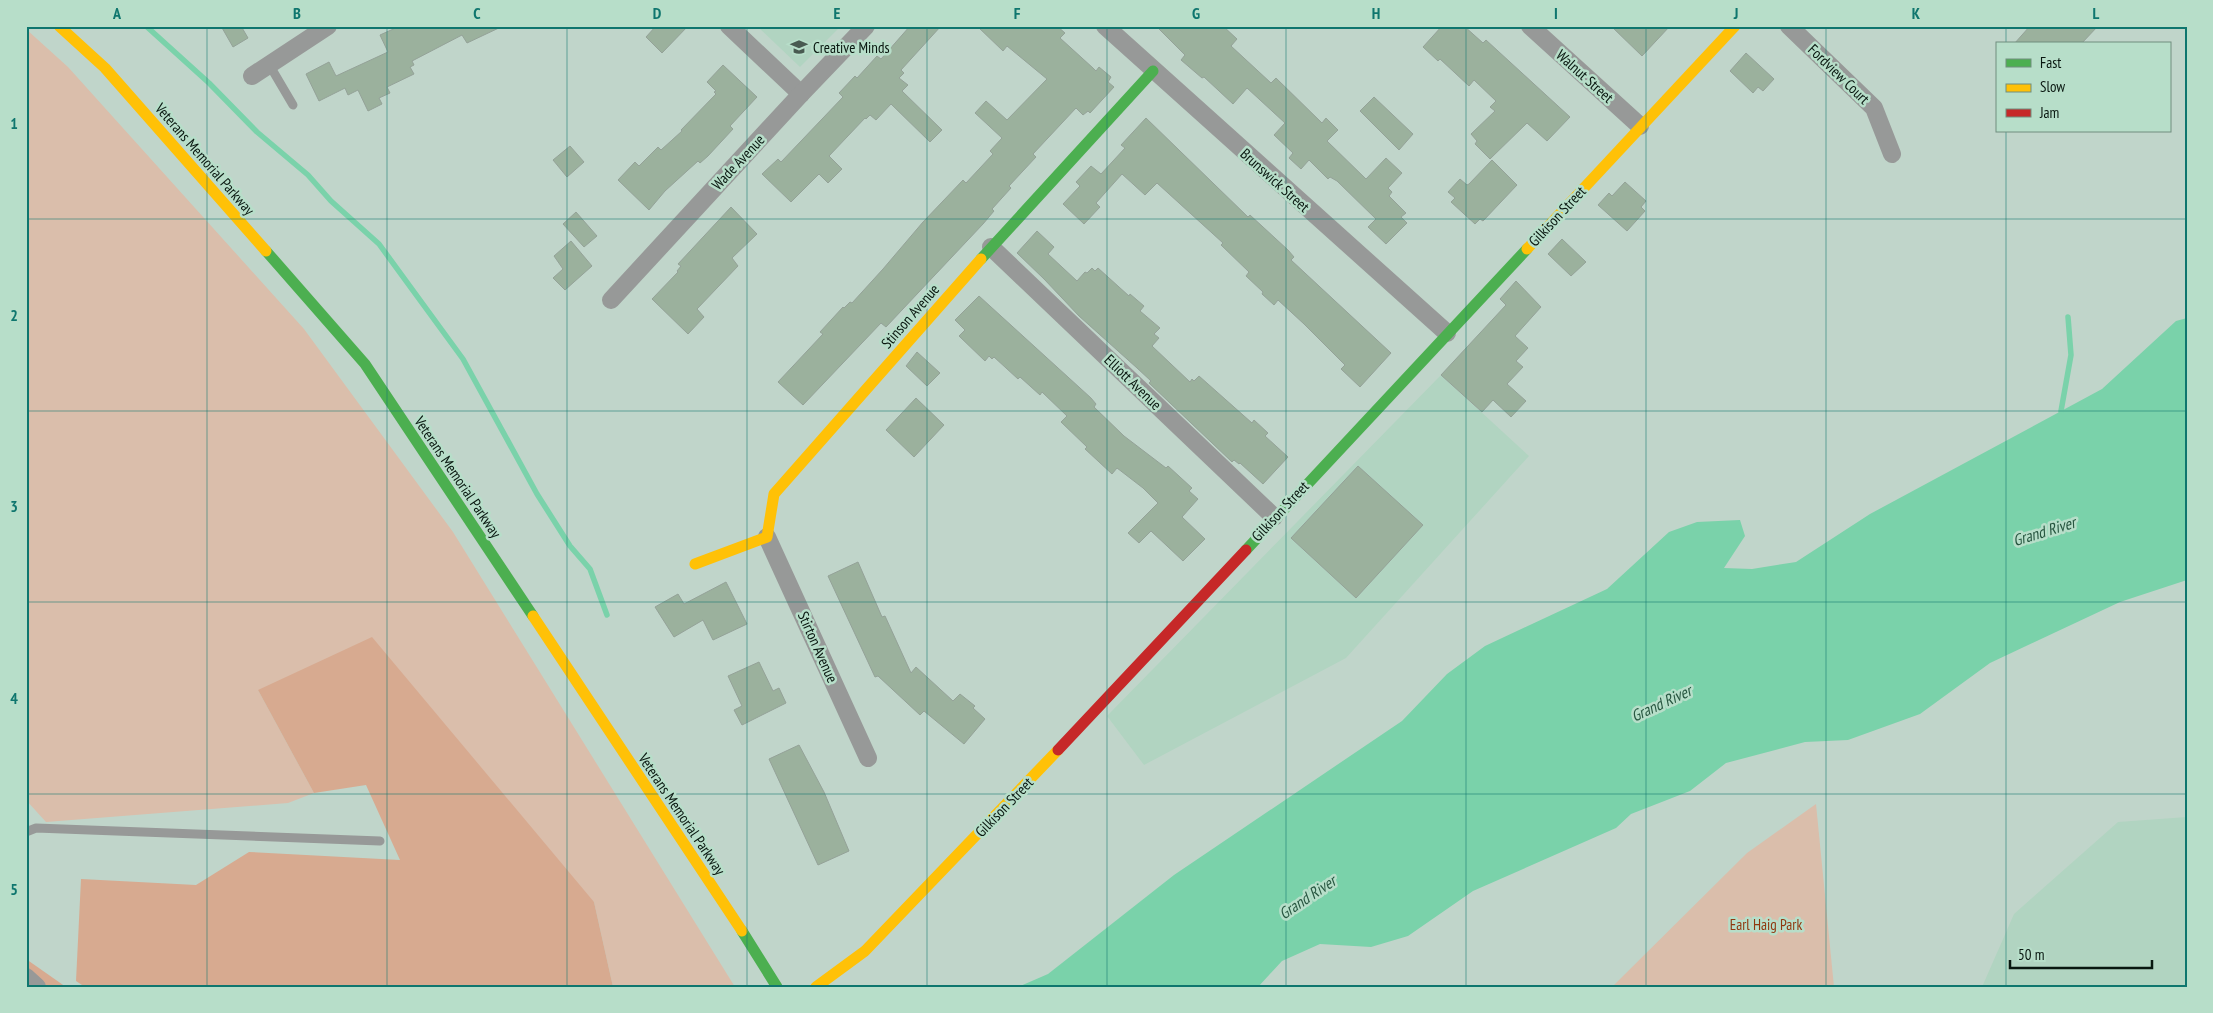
<svg xmlns="http://www.w3.org/2000/svg" width="2213" height="1013" viewBox="0 0 2213 1013" font-family="'PT Sans Narrow',sans-serif">
	<rect width="100%" height="100%" fill="#c0d5ca"/>
	<g fill="#b1d4c1">
		<polygon points="757,26 841,26 800,67"/>
		<polygon points="1441,375 1529,456 1346,658 1144,765 1107,716"/>
		<polygon points="2187,817 2187,987 1982,987 2014,914 2118,822"/>
	</g>
	<g fill="#dabeab">
		<polygon points="26,29 68,67 304,329 453,532 735,987 613,987 594,902 258,690 314,793 288,803 46,822 26,800"/>
		<polygon points="1816,804 1834,987 1612,987 1747,853"/>
	</g>
	<g fill="#d7aa90">
		<polygon points="372,637 594,902 613,987 85,987 76,981 81,879 196,885 249,852 400,860 366,785 314,793 258,690"/>
		<polygon points="26,959 66,987 26,987"/>
	</g>
	<polygon fill="#7ad2aa" points="2187,318 2187,463 2185,464 2187,464 2187,580 2120,602 1990,663 1920,714 1848,740 1805,742 1726,763 1690,791 1631,814 1616,828 1473,891 1408,936 1371,947 1320,944 1282,961 1258,987 1018,987 1048,974 1174,875 1402,721 1447,674 1485,646 1607,589 1669,532 1697,522 1740,520 1745,536 1724,568 1752,569 1796,562 1870,514 2102,389 2176,321"/>
	<g fill="none" stroke-linecap="round" stroke-linejoin="round">
		<g stroke="#7ad2aa" stroke-width="5.5">
			<polyline points="146,26 209,83 257,132 308,175 331,201 379,244 463,359 537,494 570,546 590,569 607,615"/>
			<polyline points="2061,411 2071,355 2068,317"/>
		</g>
	</g>
	<g fill="#9bb19d" stroke="#94a298">
		<polygon points="221,26 241,26 248,38 233,47"/>
		<polygon points="400,26 503,26 467,43 462,35 412,61 414,65 410,67 414,74 387,87 390,93 379,98 382,104 368,111 358,90 348,95 345,88 319,101 306,74 329,62 336,76 388,52 380,35"/>
		<polygon points="656,26 688,26 662,53 646,37"/>
		<polygon points="910,26 941,26 901,70 904,73 899,78 908,85 902,91 942,130 930,142 891,104 876,120 870,115 866,119 865,118 829,156 842,169 828,183 819,174 791,202 762,174 778,159 781,162 843,97 839,93 855,76 857,78 877,56 881,59"/>
		<polygon points="977,26 1057,26 1065,33 1060,38 1093,68 1096,71 1099,67 1111,77 1108,82 1114,87 1090,113 1088,111 1083,115 1076,108 1033,154 1036,157 1009,186 1011,188 992,209 994,211 983,224 886,327 881,323 803,405 778,382 823,334 820,332 843,307 844,308 850,302 852,303 883,269 923,222 963,180 966,183 993,154 990,151 1002,138 975,113 986,101 1007,120 1047,79 1007,46 1003,51"/>
		<polygon points="1156,26 1223,26 1237,39 1231,46 1271,83 1276,78 1322,123 1326,118 1338,130 1327,141 1366,179 1386,158 1402,173 1388,188 1392,192 1389,196 1406,213 1401,217 1407,223 1386,244 1368,227 1376,219 1337,181 1330,177 1328,179 1309,160 1301,169 1289,158 1293,153 1274,135 1285,123 1247,88 1233,104 1204,77 1202,78 1181,60 1185,55"/>
		<polygon points="1442,26 1464,26 1483,43 1486,40 1570,117 1547,141 1527,123 1490,159 1475,144 1477,141 1471,134 1495,111 1490,107 1496,101 1474,80 1469,86 1440,59 1438,61 1423,47"/>
		<polygon points="1611,26 1670,26 1642,56"/>
		<polygon points="2030,26 2098,26 2081,44 2014,44"/>
		<polygon points="1746,53 1774,79 1763,91 1758,87 1753,93 1730,71"/>
		<polygon points="723,65 757,97 730,126 733,129 708,156 700,163 698,161 665,191 649,210 618,180 635,162 639,166 658,147 661,150 682,131 681,130 716,94 714,92 716,91 707,82"/>
		<polygon points="1374,97 1413,134 1399,150 1360,111"/>
		<polygon points="1146,118 1248,217 1250,215 1288,250 1294,257 1291,260 1391,353 1360,387 1341,369 1345,365 1304,324 1278,300 1274,305 1262,294 1263,292 1246,276 1249,272 1221,245 1223,243 1157,183 1145,195 1122,174 1096,203 1100,207 1084,224 1063,204 1080,186 1076,182 1091,166 1101,174 1125,148 1121,145"/>
		<polygon points="570,146 584,162 567,177 553,160"/>
		<polygon points="1492,160 1517,185 1483,221 1480,219 1475,224 1451,202 1455,198 1448,192 1460,179 1467,185 1469,184"/>
		<polygon points="1625,182 1646,201 1641,207 1645,211 1627,231 1598,205 1609,193 1612,196"/>
		<polygon points="731,207 757,234 732,258 738,266 697,309 704,317 688,334 652,299 678,272 677,271 681,266 678,264"/>
		<polygon points="576,212 597,236 584,247 563,224"/>
		<polygon points="1037,231 1054,247 1048,254 1077,281 1085,272 1087,273 1092,268 1095,271 1098,268 1129,296 1130,294 1144,306 1140,311 1160,328 1154,334 1159,338 1152,346 1190,382 1192,379 1194,381 1199,376 1252,423 1254,420 1268,433 1265,436 1288,457 1263,484 1240,463 1239,464 1234,460 1232,462 1149,383 1151,381 1137,368 1079,316 1044,279 1017,253"/>
		<polygon points="1562,239 1586,262 1571,276 1548,254"/>
		<polygon points="571,241 592,266 565,290 553,278 563,269 554,256"/>
		<polygon points="1516,281 1541,307 1515,336 1528,348 1516,361 1523,367 1507,384 1526,401 1511,417 1493,400 1482,412 1441,375 1506,305 1500,299"/>
		<polygon points="979,296 1091,398 1096,404 1094,407 1124,436 1166,468 1168,466 1192,488 1189,491 1198,499 1182,517 1205,539 1183,561 1151,531 1139,543 1128,533 1158,503 1143,488 1117,468 1112,474 1085,449 1087,447 1061,422 1067,416 1042,392 1040,395 1020,377 1018,379 994,357 992,359 989,356 985,361 959,336 965,330 955,320"/>
		<polygon points="917,352 940,373 927,386 906,366"/>
		<polygon points="916,398 944,425 914,457 886,430"/>
		<polygon points="1358,466 1423,525 1356,598 1291,538"/>
		<polygon points="858,562 882,617 885,616 911,673 916,667 953,701 960,694 975,706 973,708 985,719 964,744 924,711 920,715 878,676 875,677 828,576"/>
		<polygon points="726,582 747,624 713,640 703,620 674,637 655,607 678,594 684,604"/>
		<polygon points="759,662 773,691 779,688 786,703 742,725 734,710 742,706 728,676"/>
		<polygon points="799,745 824,792 849,851 818,865 769,759"/>
	</g>
	<g fill="none" stroke-linecap="round" stroke-linejoin="round">
		<g stroke="#979998" stroke-width="9">
			<polyline points="270,66 293,105"/>
			<polyline points="26,832 36,828 380,841"/>
		</g>
		<g stroke="#979998" stroke-width="18">
			<polyline points="729,26 801,94"/>
			<polyline points="1105,26 1447,333"/>
			<polyline points="1530,26 1640,126"/>
			<polyline points="1789,26 1874,108 1892,154"/>
			<polyline points="252,76 328,26"/>
			<polyline points="991,247 1274,517"/>
			<polyline points="611,300 801,94 866,26"/>
			<polyline points="767,537 868,758"/>
			<polyline points="26,977 37,987"/>
		</g>
		<g stroke="#4caf50" stroke-width="11">
			<polyline points="266,251 365,364 533,616"/>
			<polyline points="981,259 1153,71"/>
			<polyline points="1246,550 1527,249"/>
			<polyline points="742,931 777,987"/>
		</g>
		<g stroke="#ffc107" stroke-width="11">
			<polyline points="59,26 105,68 266,251"/>
			<polyline points="1527,249 1735,26"/>
			<polyline points="695,564 767,537 774,494 981,259"/>
			<polyline points="533,616 742,931"/>
			<polyline points="816,987 865,951 1058,750"/>
		</g>
		<polyline stroke="#c62828" stroke-width="11" points="1058,750 1246,550"/>
	</g>
	<path fill="none" stroke="#0f766e" stroke-width="1" stroke-opacity="0.55" d="M207,26V987M387,26V987M567,26V987M747,26V987M927,26V987M1107,26V987M1286,26V987M1466,26V987M1646,26V987M1826,26V987M2006,26V44M2006,131V987M26,219H2187M26,411H2187M26,602H2187M26,794H2187"/>
	<defs>
		<g id="school-bare" transform="scale(1.35)"><path d="M0-5L7-2L0 1L-7-2ZM-4 1L0 2.5L4 1V4Q0 6-4 4Z" fill="#495a51" stroke="#b7dec9" stroke-width="2.5" paint-order="stroke"/></g>
	</defs>
	<g fill-rule="evenodd">
		<use href="#school-bare" x="799" y="47"/>
	</g>
	<g text-anchor="middle" dominant-baseline="central" stroke-width="5" stroke-linejoin="round" paint-order="stroke">
		<g font-size="15" fill="#091710" stroke="#b7dec9" text-anchor="start">
			<text x="813" y="47">Creative Minds</text>
		</g>
		<g font-size="15" fill="#091710" stroke="#b7dec9">
			<text transform="translate(1839 74) rotate(44)">Fordview Court</text>
			<text transform="translate(1585 76) rotate(42)">Walnut Street</text>
			<text transform="translate(205 159) rotate(49)">Veterans Memorial Parkway</text>
			<text transform="translate(738 162) rotate(-47)">Wade Avenue</text>
			<text transform="translate(1275 180) rotate(42)">Brunswick Street</text>
			<text transform="translate(1557 216) rotate(-47)">Gilkison Street</text>
			<text transform="translate(910 316) rotate(-49)">Stinson Avenue</text>
			<text transform="translate(1133 382) rotate(44)">Elliott Avenue</text>
			<text transform="translate(458 477) rotate(56)">Veterans Memorial Parkway</text>
			<text transform="translate(1280 511) rotate(-47)">Gilkison Street</text>
			<text transform="translate(818 647) rotate(66)">Stirton Avenue</text>
			<text transform="translate(1004 807) rotate(-46)">Gilkison Street</text>
			<text transform="translate(682 814) rotate(56)">Veterans Memorial Parkway</text>
		</g>
		<g font-size="15" fill="#90380f" stroke="#b7dec9">
			<text x="1766" y="924">Earl Haig Park</text>
		</g>
		<g font-size="16" font-style="italic" fill="#275640" stroke="#b7dec9">
			<text transform="translate(2044 531) rotate(-17)">Grand River</text>
			<text transform="translate(1661 703) rotate(-25)">Grand River</text>
			<text transform="translate(1307 897) rotate(-34)">Grand River</text>
		</g>
	</g>
	<rect width="2213" height="1013" fill="none" stroke="#b7dec9" stroke-width="55"/>
	<rect x="1996" y="42" width="175" height="90" fill="#b7dec9" stroke="#718e7f"/>
	<rect x="2006" y="59" width="25" height="8" fill="#4caf50" stroke="#718e7f"/>
	<text x="2040" y="68" font-size="15" fill="#091710">Fast</text>
	<rect x="2006" y="84" width="25" height="8" fill="#ffc107" stroke="#718e7f"/>
	<text x="2040" y="92" font-size="15" fill="#091710">Slow</text>
	<rect x="2006" y="109" width="25" height="8" fill="#c62828" stroke="#718e7f"/>
	<text x="2040" y="118" font-size="15" fill="#091710">Jam</text>
	<path d="M2010 960v8h142v-8" fill="none" stroke="#091710" stroke-width="2.5"/>
	<text x="2018" y="960" font-size="15" fill="#091710" stroke="#b7dec9" stroke-width="4" paint-order="stroke">50 m</text>
	<rect x="28" y="28" width="2158" height="958" fill="none" stroke="#0f766e" stroke-width="2"/>
	<g font-size="16" text-anchor="middle" font-weight="bold" fill="#0f766e">
		<text x="117" y="19">A</text>
		<text x="297" y="19">B</text>
		<text x="477" y="19">C</text>
		<text x="657" y="19">D</text>
		<text x="837" y="19">E</text>
		<text x="1017" y="19">F</text>
		<text x="1196" y="19">G</text>
		<text x="1376" y="19">H</text>
		<text x="1556" y="19">I</text>
		<text x="1736" y="19">J</text>
		<text x="1916" y="19">K</text>
		<text x="2096" y="19">L</text>
		<text x="14" y="129">1</text>
		<text x="14" y="321">2</text>
		<text x="14" y="512">3</text>
		<text x="14" y="704">4</text>
		<text x="14" y="895">5</text>
	</g>
</svg>
